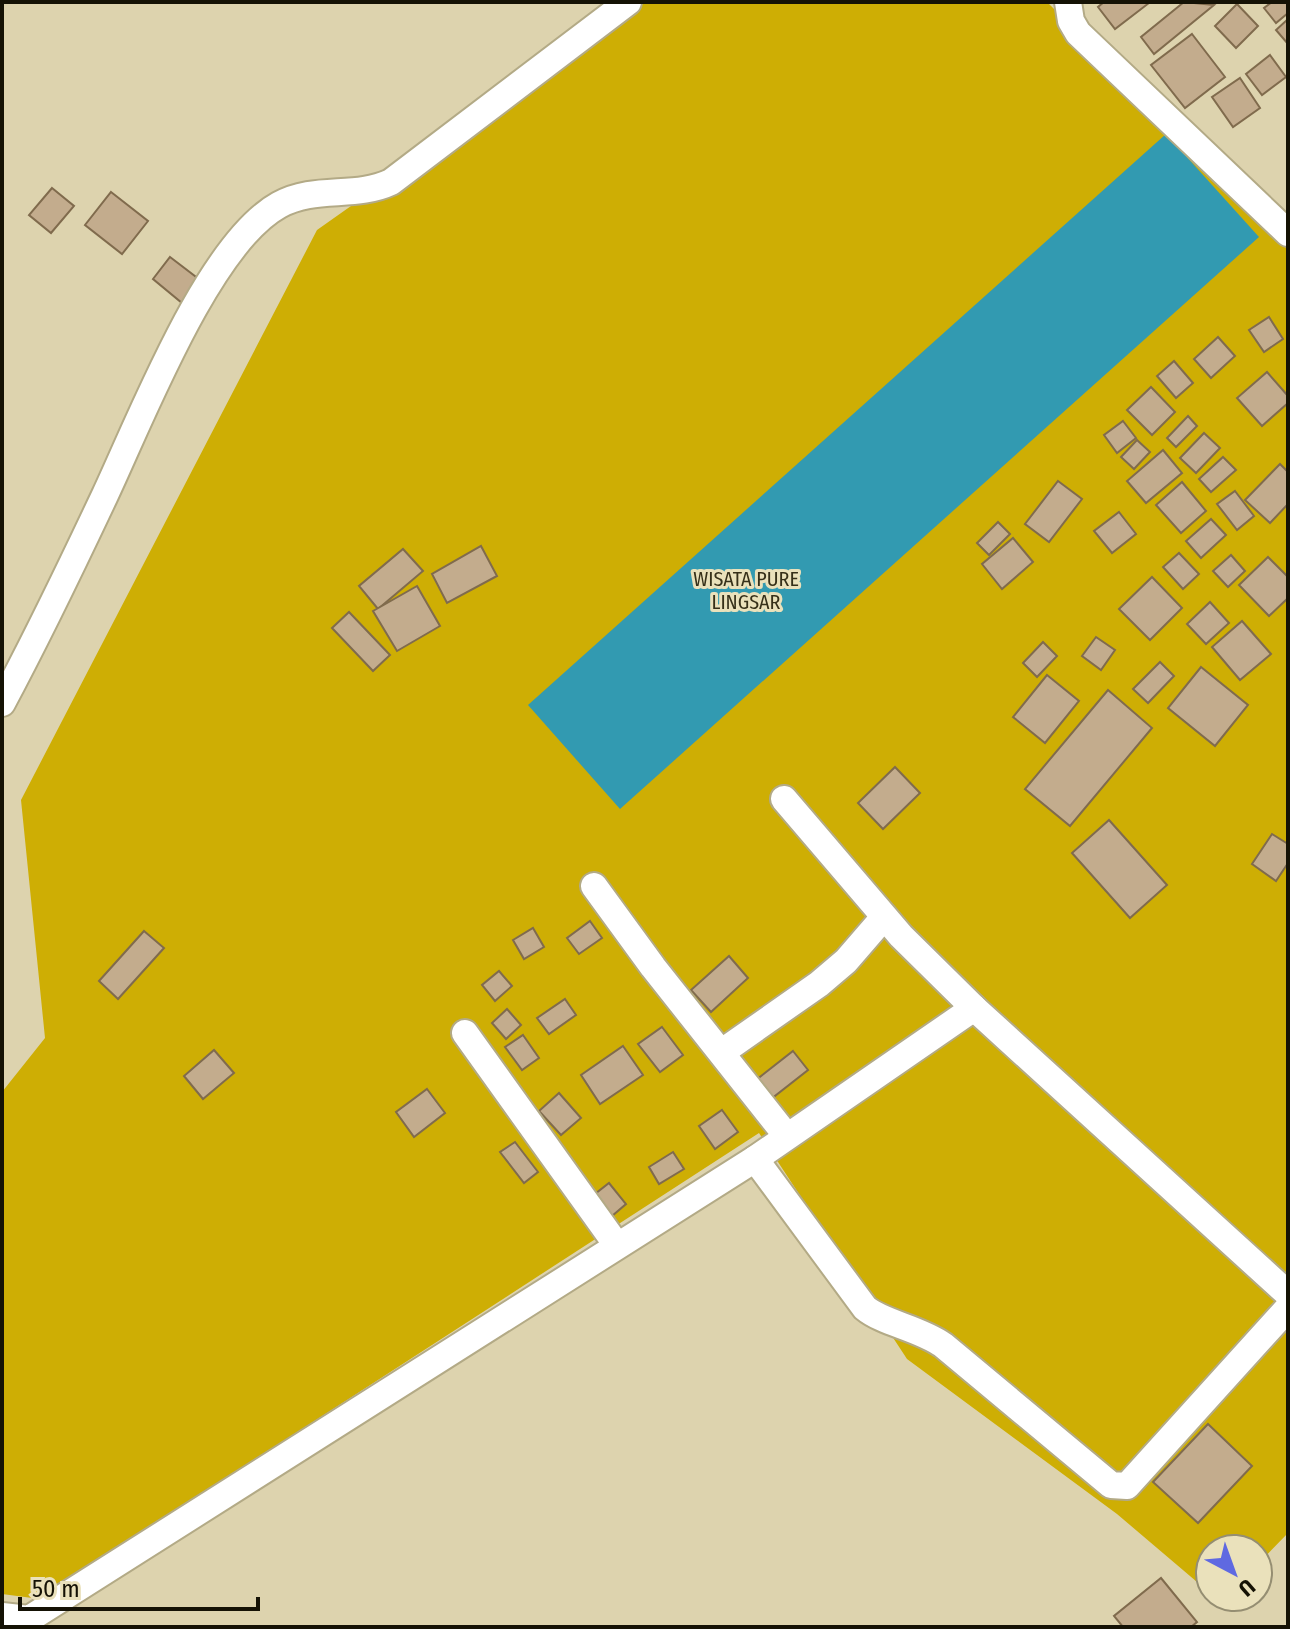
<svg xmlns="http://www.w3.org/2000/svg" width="1290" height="1629" viewBox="0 0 1290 1629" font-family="'Fira Sans Condensed',sans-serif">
	<rect width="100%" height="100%" fill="#ddd3ae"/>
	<polygon fill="#ceae04" points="640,2 1047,2 1288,241 1288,1533 1258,1564 1258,1549 1210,1549 1210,1593 1117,1514 907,1359 759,1133 40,1599 2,1594 2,1092 45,1038 21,800 317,230"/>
	<polygon fill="#329ab1" points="1166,134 1259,237 620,809 528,705"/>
	<g fill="#c3ac8d" stroke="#806b4d" stroke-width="2">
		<polygon points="1104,2 1148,2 1149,3 1115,29 1098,7"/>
		<polygon points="1184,2 1214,5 1154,54 1141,37"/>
		<polygon points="1272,2 1288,2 1288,13 1276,23 1264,8"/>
		<polygon points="1237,4 1258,26 1236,48 1215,26"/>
		<polygon points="1288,19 1288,44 1276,30"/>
		<polygon points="1192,34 1225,77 1185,108 1151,65"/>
		<polygon points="1270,55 1286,77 1262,95 1246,74"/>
		<polygon points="1240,78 1260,108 1233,127 1212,97"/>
		<polygon points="52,188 74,206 51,233 29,215"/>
		<polygon points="111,192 148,221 122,254 85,225"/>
		<polygon points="170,257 200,280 182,303 153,279"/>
		<polygon points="1269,317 1283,339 1264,352 1249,330"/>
		<polygon points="1218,337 1235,356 1211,378 1194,359"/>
		<polygon points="1174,361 1193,383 1176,398 1157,376"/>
		<polygon points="1267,372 1288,396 1288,403 1262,426 1237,398"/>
		<polygon points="1151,387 1175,412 1152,435 1127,410"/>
		<polygon points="1188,416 1197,426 1176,447 1167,438"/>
		<polygon points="1123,421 1136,438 1117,453 1104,435"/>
		<polygon points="1204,433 1220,448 1196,473 1180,458"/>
		<polygon points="1137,440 1150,452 1134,469 1121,457"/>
		<polygon points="1163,450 1182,473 1146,503 1127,481"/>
		<polygon points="1223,457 1236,470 1211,492 1199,479"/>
		<polygon points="1280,464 1288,472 1288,504 1270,523 1245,500"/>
		<polygon points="1058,481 1082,499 1049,542 1025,524"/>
		<polygon points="1182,482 1206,511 1181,533 1156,505"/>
		<polygon points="1235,491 1254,516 1237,530 1217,504"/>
		<polygon points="1119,512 1136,534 1112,553 1094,531"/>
		<polygon points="1211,519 1226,535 1201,558 1186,541"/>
		<polygon points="998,522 1010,534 989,555 977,543"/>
		<polygon points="1013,538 1033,562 1002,589 982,564"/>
		<polygon points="481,546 497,576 447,603 432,574"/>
		<polygon points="403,549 423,571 378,609 359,586"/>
		<polygon points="1179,553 1199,574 1183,589 1163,567"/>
		<polygon points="1231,555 1245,571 1228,587 1213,571"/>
		<polygon points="1268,557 1288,577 1288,598 1269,616 1239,585"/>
		<polygon points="1152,577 1182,608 1150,640 1119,609"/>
		<polygon points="417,586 440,626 397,651 373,611"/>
		<polygon points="1210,602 1229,623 1206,644 1187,624"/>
		<polygon points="349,612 390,655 373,671 332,628"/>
		<polygon points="1242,621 1271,654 1240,680 1212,647"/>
		<polygon points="1096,637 1115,650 1101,670 1082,656"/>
		<polygon points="1043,642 1057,656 1037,677 1023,663"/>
		<polygon points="1160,662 1174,676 1148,703 1133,689"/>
		<polygon points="1201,667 1248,705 1215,746 1168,708"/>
		<polygon points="1047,675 1079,701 1045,743 1013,717"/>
		<polygon points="1108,690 1152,728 1070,826 1025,789"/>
		<polygon points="895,767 920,793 883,829 858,803"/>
		<polygon points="1109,820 1167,885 1130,918 1072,853"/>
		<polygon points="1272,834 1288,844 1288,863 1276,881 1252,864"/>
		<polygon points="590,921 602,938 579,954 567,938"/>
		<polygon points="533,928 544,947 524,959 513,940"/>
		<polygon points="144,931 164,948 118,999 99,981"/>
		<polygon points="729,956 748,978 711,1012 691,990"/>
		<polygon points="499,971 512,986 495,1001 482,985"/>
		<polygon points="565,999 576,1015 549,1034 537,1018"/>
		<polygon points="507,1009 521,1025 506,1039 492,1023"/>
		<polygon points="662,1027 683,1055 660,1072 638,1044"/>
		<polygon points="523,1035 539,1058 522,1070 505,1047"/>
		<polygon points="623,1046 643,1075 600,1104 581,1075"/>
		<polygon points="214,1050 234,1073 203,1099 184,1076"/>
		<polygon points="793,1051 808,1070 771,1099 756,1080"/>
		<polygon points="427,1089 445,1113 414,1137 396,1112"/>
		<polygon points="559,1093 581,1118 561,1135 539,1111"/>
		<polygon points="722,1110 738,1132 715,1149 699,1126"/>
		<polygon points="515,1142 538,1172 524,1183 500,1152"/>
		<polygon points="673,1152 684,1169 659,1184 649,1167"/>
		<polygon points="609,1183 626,1204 612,1216 595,1194"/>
		<polygon points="1208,1424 1252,1466 1198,1523 1153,1482"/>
		<polygon points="1161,1578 1197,1622 1191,1627 1123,1627 1114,1616"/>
	</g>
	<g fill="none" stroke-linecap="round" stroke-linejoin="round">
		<g stroke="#b3aa86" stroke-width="30">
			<g id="street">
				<polyline points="1068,2 1071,21 1078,33 1288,233"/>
				<path d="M2,703C39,634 72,565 105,495C140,421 208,244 279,205C315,185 355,199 391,182L628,2"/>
				<polyline points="784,799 901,936 974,1008 1288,1294"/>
				<polyline points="594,886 653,967 786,1135"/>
				<polyline points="465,1033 616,1244"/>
				<polyline points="722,1052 819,984 846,961 884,917"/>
				<polyline points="755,1159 974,1008"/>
				<path d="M2,1616L29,1619L755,1159L865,1308C883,1323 919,1328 943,1345L1111,1485L1127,1486L1288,1308"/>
			</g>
		</g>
		<use href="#street" stroke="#fff" stroke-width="26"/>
	</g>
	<g text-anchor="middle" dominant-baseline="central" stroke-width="6" stroke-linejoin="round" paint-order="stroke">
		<g font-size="20" fill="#363019" stroke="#eae1bb">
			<text x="746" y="579">WISATA PURE<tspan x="746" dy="23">LINGSAR</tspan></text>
		</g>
	</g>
	<rect width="1290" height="1629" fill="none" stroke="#151205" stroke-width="8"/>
	<g transform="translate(1234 1573) rotate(139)"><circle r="38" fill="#eae1bb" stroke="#958e72" stroke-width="2"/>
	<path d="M0-6L14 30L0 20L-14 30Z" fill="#5f69e1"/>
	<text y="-12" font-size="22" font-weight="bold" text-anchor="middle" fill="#151205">U</text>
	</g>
	<path d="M20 1597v12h238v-12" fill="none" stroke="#151205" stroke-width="4"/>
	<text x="32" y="1597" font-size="24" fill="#151205" stroke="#eae1bb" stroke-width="6" paint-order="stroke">50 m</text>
</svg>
